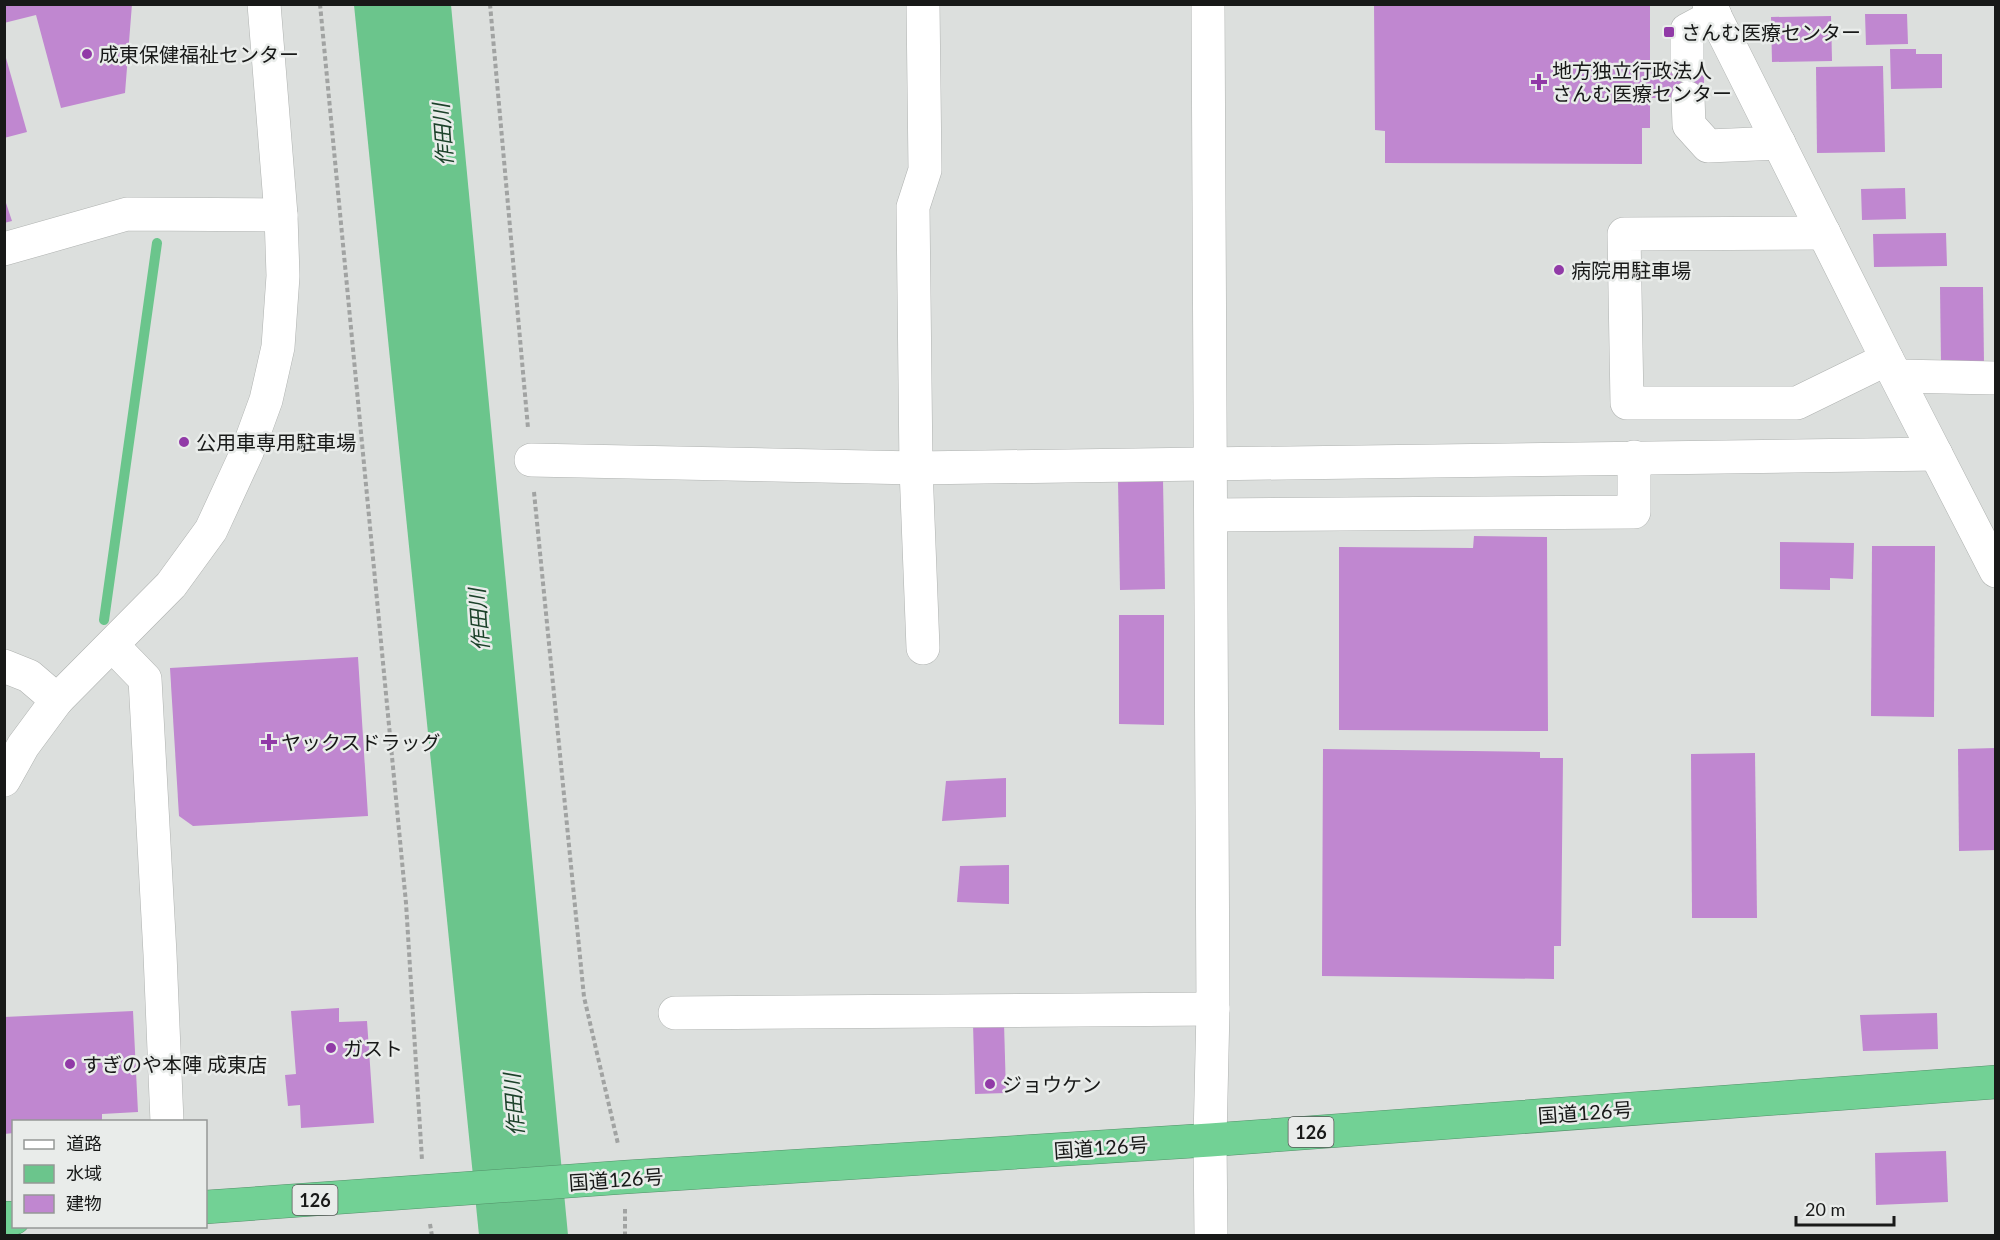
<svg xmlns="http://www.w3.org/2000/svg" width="2000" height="1240" viewBox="0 0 2000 1240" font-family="Lato,'Noto Sans JP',sans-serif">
	<rect width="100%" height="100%" fill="#dcdfdd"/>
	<polygon fill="#6bc58c" points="354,5 451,5 568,1235 479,1235"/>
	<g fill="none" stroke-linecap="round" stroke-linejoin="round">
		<polyline stroke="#6bc58c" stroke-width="10" points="104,620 157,243"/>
	</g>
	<g fill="#c087d0">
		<polygon points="4,4 132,4 125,93 61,108 36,15 4,23"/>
		<polygon points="1374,4 1650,4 1650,65 1704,66 1704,98 1650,98 1650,128 1642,128 1642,164 1385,163 1385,131 1375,130"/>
		<polygon points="1865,14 1907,14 1908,44 1866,45"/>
		<polygon points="1831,16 1832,61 1772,62 1771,17"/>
		<polygon points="1890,49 1916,49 1916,54 1942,54 1942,88 1891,89"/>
		<polygon points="4,51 27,132 4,138"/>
		<polygon points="1883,66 1885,152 1817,153 1816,67"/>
		<polygon points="1905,188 1906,219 1862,220 1861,189"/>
		<polygon points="4,197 12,221 4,223"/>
		<polygon points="1946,233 1947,266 1874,267 1873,234"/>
		<polygon points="1940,287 1983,287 1984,364 1941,364"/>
		<polygon points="1118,480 1163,480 1165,589 1120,590"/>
		<polygon points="1474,536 1547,537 1548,731 1339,730 1339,547 1473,548"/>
		<polygon points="1780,542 1854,543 1853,579 1830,578 1830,590 1780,589"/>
		<polygon points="1872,546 1935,546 1934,717 1871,716"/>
		<polygon points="1119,615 1164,615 1164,725 1119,724"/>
		<polygon points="358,657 368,816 193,826 179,816 170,668"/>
		<polygon points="1996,748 1996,850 1959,851 1958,749"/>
		<polygon points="1323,749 1540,752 1540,758 1563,758 1561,946 1554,946 1554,979 1322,976"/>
		<polygon points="1755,753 1757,918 1692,918 1691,754"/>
		<polygon points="1006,778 1006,817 942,821 946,781"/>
		<polygon points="1009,865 1009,904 957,902 960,866"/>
		<polygon points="339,1008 339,1022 367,1021 374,1123 301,1128 300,1105 288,1106 285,1075 296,1074 291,1011"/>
		<polygon points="133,1011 138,1112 102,1114 102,1122 14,1122 14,1133 4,1134 4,1017"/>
		<polygon points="1937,1013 1938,1049 1863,1051 1860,1015"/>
		<polygon points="1004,1023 1006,1093 975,1094 973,1024"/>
		<polygon points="1946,1151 1948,1202 1876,1205 1875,1153"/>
	</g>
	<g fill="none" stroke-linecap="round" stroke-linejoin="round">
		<g stroke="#afb2b0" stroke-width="34">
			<g id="minor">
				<polyline points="1208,4 1213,1009 1210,1140 1211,1236"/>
				<polyline points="1709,4 1887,359 1996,571"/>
				<polyline points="1687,66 1687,30 1715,15"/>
				<polyline points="1688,98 1689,125 1708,146 1779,143"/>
				<polyline points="1824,233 1624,234 1627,403 1797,403 1887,359"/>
				<polyline points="4,249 127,214 281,215"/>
				<polyline points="1897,376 1996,378"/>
				<polyline points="531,460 916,468 1936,454"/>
				<polyline points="1212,515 1634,512 1634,457"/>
				<polyline points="113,646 145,679 160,954 167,1122"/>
				<polyline points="923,648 916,468 913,207 925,170 923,4"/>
				<polyline points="4,666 29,676 57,700"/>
				<polyline points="4,780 23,746 57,700 171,585 211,530 247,452 266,400 278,347 283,276 281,215 264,4"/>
				<polyline points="675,1013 1213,1009"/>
			</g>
		</g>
		<g stroke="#529169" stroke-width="34">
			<g id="highway">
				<polyline points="206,1207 626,1177 1210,1140 1996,1082"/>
				<polyline points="4,1218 14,1218"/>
			</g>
		</g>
		<g stroke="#a1a3a2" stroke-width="4" stroke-dasharray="4.5 3" stroke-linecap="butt">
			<polyline points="320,4 406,903 422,1160"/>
			<polyline points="490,4 528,428"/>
			<polyline points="534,492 584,997 618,1144"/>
			<polyline points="430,1224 432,1236"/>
			<polyline points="625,1236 625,1208"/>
		</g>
		<use href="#minor" stroke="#fff" stroke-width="33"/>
		<use href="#highway" stroke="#72d195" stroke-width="33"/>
	</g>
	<g fill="#913aa7" stroke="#e9ecea" stroke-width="2">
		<rect x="1663" y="26" width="12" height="12" rx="3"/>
		<circle cx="87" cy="54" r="6"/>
		<path d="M1536 73h6v6h6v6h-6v6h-6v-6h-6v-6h6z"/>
		<circle cx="1559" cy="270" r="6"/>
		<circle cx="184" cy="442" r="6"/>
		<path d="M266 733h6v6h6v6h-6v6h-6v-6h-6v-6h6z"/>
		<circle cx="331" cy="1048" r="6"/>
		<circle cx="70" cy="1064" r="6"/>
		<circle cx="990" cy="1084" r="6"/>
	</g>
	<g text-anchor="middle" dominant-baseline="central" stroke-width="5" stroke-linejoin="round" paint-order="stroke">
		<g fill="#e9ecea" stroke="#575857" stroke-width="1.5">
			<rect x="1288.5" y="1117" width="45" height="30" rx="4.5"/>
			<rect x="292.5" y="1185" width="45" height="30" rx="4.5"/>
		</g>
		<g font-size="18" font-weight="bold" fill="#181918">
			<text x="1311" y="1132">126</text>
			<text x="315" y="1200">126</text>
		</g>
		<g font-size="20" fill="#181918" stroke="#e9ecea" text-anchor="start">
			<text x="1681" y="32">さんむ医療センター</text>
			<text x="99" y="54">成東保健福祉センター</text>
			<text x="1552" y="70">地方独立行政法人<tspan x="1552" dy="23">さんむ医療センター</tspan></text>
			<text x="1571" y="270">病院用駐車場</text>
			<text x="196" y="442">公用車専用駐車場</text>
			<text x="281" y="742">ヤックスドラッグ</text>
			<text x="343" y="1048">ガスト</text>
			<text x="82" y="1064">すぎのや本陣 成東店</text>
			<text x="1002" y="1084">ジョウケン</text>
		</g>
		<g font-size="20" fill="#181918" stroke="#e9ecea">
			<text transform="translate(1585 1112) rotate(-4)">国道126号</text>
			<text transform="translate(1101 1147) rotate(-4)">国道126号</text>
			<text transform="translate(616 1179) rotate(-4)">国道126号</text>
		</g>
		<g font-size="21" font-style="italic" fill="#1c422a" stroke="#e9ecea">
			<text transform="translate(442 135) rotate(-94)">作田川</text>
			<text transform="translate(478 620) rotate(-94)">作田川</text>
			<text transform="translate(513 1105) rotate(-94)">作田川</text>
		</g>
	</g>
	<rect width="2000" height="1240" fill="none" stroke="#181918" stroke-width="12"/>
	<rect x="12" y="1120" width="195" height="108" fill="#e9ecea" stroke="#959896" stroke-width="1.5"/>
	<rect x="24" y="1140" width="30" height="9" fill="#ffffff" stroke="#959896" stroke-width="1.5"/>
	<text x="66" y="1150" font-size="18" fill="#181918">道路</text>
	<rect x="24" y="1165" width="30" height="18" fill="#6bc58c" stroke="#959896" stroke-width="1.5"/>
	<text x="66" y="1180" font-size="18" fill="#181918">水域</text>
	<rect x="24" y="1195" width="30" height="18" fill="#c087d0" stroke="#959896" stroke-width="1.5"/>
	<text x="66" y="1210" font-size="18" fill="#181918">建物</text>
	<path d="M1796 1216v9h98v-9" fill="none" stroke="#181918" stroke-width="3"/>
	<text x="1805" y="1216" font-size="18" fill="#181918" stroke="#e9ecea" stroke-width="4.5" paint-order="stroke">20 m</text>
</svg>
